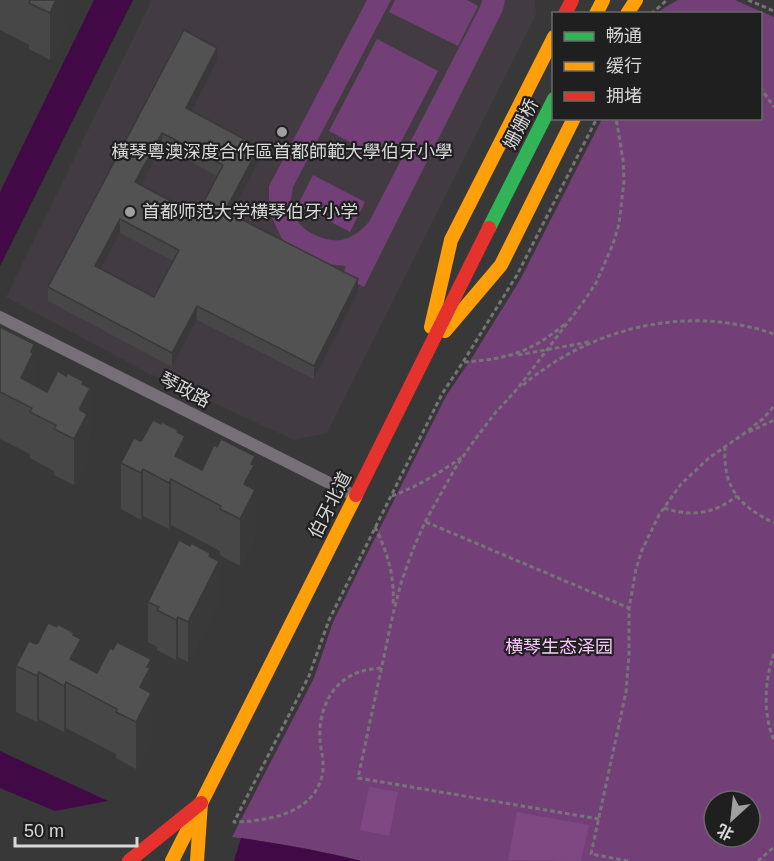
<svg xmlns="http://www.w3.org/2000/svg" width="774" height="861" viewBox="0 0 774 861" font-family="Helvetica,'Noto Sans SC',sans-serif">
	<rect width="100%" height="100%" fill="#383838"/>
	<polygon fill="#423b42" points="152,0 535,0 536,14 327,433 294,440 150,374 6,297"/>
	<g fill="#733f77" fill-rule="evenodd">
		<path d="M367,0H391L293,187C293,191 291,196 291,201C291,207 295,218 299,223C307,234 328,242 341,240C353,238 361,230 369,222L480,7L482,0H505L503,10L364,287L342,276L346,266L325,264L283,241L273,220L269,206V186Z"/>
		<polygon points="395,0 467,0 478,6 458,46 389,12"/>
		<path d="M678,0H735L774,17V861H361C319,850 276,843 232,837L314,678L333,622L446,396L473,356L521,278L602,119L760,118V14L657,13L667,6ZM714,801H750V837H714Z"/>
		<polygon points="377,39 438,71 390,163 329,131"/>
		<polygon points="313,175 365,202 350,232 298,205"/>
	</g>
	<g fill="#7e4982">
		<polygon points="369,787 398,792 389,836 360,830"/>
		<polygon points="517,812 589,825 581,861 508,860"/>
	</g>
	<g fill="#420947">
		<polygon points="94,0 133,0 0,266 0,192"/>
		<polygon points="0,751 108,801 55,811 0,788"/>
		<path d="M241,838C282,844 322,851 361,861H234Z"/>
	</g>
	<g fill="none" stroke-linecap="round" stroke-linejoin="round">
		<g stroke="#787379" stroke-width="3" stroke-dasharray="4.5 3" stroke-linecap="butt">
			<polyline points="748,0 774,11"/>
			<polyline points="651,14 667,0"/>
			<polyline points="760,87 774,107"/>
			<polyline points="518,355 589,342"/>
			<path d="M464,362C508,359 531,352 565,324"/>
			<path d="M523,385C592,327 688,304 774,334"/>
			<polyline points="749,432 774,420"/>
			<path d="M725,446C723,488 738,505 774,523"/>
			<path d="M392,496C418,486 440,473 462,457"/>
			<path d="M664,508C691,517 714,514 737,496"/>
			<polyline points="426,522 629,608"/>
			<path d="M375,527C388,553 395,578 393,606"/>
			<path d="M774,654C764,682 763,713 774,741"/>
			<path d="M381,668C375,669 368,669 362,671C332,680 318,709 320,740C321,752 325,764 322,776C313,814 267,821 234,822L309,676L329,620L442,394L463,362L517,275L597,118"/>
			<polyline points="599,819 358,778 393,614 401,583 412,552 425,522 457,465 476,438 496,412 518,388 584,301 596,283 613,244 619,224 624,181 623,160 616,118"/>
			<polyline points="628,861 591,854 626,692 629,654 629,608 636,569 642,550 659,515 681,484 710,457 742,435 764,418 774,406"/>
			<polyline points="758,861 774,847"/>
		</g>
		<polyline stroke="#776f77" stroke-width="12" points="0,317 355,496"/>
		<polyline stroke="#30b455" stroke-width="14" points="489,228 554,99"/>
		<g stroke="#ff9f0a" stroke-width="14">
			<polyline points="596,14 603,0"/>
			<polyline points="627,14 636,0"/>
			<polyline points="431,327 451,240 554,37"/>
			<polyline points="445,331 501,265 574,118"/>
			<polyline points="172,861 356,495"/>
			<polyline points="197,861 201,803"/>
		</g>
		<g stroke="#e5322d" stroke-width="14">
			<polyline points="565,14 572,0"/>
			<polyline points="356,495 489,228"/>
			<polyline points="129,861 201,803"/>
		</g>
	</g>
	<g fill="#474747" fill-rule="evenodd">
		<polygon points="0,0 65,0 65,30 50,60 29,49 29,45 0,30"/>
		<path d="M184,30L217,61L191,111L259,161L231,214L358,292L314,379L197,320L172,367L48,301V287ZM162,146L217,176L197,215L141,185ZM120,233L173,261L154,297L101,269Z"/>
		<polygon points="0,327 34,385 47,392 83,384 90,434 87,441 87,460 74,485 54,475 54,471 30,458 30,454 0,439"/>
		<polygon points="178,433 185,462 202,470 255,489 255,536 240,566 220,555 220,551 171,525 169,529 143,516 141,520 121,509 121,463 140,441"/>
		<polygon points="210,556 219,601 188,662 178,657 176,660 157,650 157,647 148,642 148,602"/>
		<polygon points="74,636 81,665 97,673 151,692 151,739 136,769 116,758 116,754 66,728 64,732 39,719 37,722 16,712 16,666 36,644"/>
	</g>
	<g fill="#3a393a">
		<polygon points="53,0 65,0 65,30 50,60 50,13"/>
		<polygon points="217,48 217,61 186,122 186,108"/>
		<polygon points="162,133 162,146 135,196 135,182"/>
		<polygon points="259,147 259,161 225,225 225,211"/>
		<polygon points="120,219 120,233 95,280 95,266"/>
		<polygon points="358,279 358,292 314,379 314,366"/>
		<polygon points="197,306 197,320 172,367 172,353"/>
		<polygon points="34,344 34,391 21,378"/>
		<polygon points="83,381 83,401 90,388 90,434 87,441 87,460 74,485 74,439 80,408 82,384"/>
		<polygon points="178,430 178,450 185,436 185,483 175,456 177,432"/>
		<polygon points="255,456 255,536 240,566 240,519 244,484 251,464"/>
		<polygon points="143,469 143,516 141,520 141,473"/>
		<polygon points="171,479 171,525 169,529 169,483"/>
		<polygon points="210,553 210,578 219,561 219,601 188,662 188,622"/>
		<polygon points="178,617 178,657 176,660 176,620"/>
		<polygon points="74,633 74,653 81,639 81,686 70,659 73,635"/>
		<polygon points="151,659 151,739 136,769 136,722 140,687 147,667"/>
		<polygon points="39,672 39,719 37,722 37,676"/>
		<polygon points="66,682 66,728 64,732 64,686"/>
	</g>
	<g fill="#535253" stroke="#3a393a" stroke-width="1.5" fill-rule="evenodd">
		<polygon points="30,0 56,0 50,13 29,3"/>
		<path d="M184,30L217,48L186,108L259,147L225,211L358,279L314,366L197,306L172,353L48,287ZM162,133L223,165L197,215L135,182ZM120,219L179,250L154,297L95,266Z"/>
		<polygon points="0,327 34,344 31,352 33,353 21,378 47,392 58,371 66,376 67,373 83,381 82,384 90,388 80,408 80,410 87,414 74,439 54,429 56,425 30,412 32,408 0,392"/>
		<polygon points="153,420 161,424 162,422 178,430 177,432 185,436 175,456 202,470 214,445 217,447 221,439 255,456 251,464 254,465 244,484 255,490 240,519 220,509 221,506 171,479 169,483 143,469 141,473 121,463 134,438 140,441 142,440"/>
		<polygon points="179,540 190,546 191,543 210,553 209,556 219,561 188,622 178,617 176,620 157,610 159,607 148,602"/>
		<polygon points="48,623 57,627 58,624 74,633 73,635 81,639 70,659 97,673 110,648 113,650 117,642 151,659 147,667 150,668 140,687 151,693 136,722 116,712 117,709 66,682 64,686 39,672 37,676 16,666 29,641 36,644 38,643"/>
	</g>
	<g fill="#a1a0a1" stroke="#201f20" stroke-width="2">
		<circle cx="282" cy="132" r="6"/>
		<circle cx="130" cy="212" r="6"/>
	</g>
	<g text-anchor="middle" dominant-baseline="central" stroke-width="4.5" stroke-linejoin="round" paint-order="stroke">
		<g font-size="18" fill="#d9d8d9" stroke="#201f20">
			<text transform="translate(521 124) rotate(-63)">姗姗桥</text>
			<text transform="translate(185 390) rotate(27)">琴政路</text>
			<text transform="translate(330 505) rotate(-63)">伯牙北道</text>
		</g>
		<g font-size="18" fill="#d9d8d9" stroke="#201f20">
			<text x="282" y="152">橫琴粵澳深度合作區首都師範大學伯牙小學</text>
			<text x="142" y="212" text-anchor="start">首都师范大学横琴伯牙小学</text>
		</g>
		<g font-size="18" fill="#f9c6fc" stroke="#201f20">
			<text x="559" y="647">横琴生态泽园</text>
		</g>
	</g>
	<rect x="552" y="12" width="210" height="108" fill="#201f20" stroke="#6a696a" stroke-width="1.5"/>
	<rect x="564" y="32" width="30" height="9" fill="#30b455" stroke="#6a696a" stroke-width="1.5"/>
	<text x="606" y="42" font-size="18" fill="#d9d8d9">畅通</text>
	<rect x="564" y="62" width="30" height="9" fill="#ff9f0a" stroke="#6a696a" stroke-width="1.5"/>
	<text x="606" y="72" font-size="18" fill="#d9d8d9">缓行</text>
	<rect x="564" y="92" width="30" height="9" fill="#e5322d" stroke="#6a696a" stroke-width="1.5"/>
	<text x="606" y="102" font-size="18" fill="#d9d8d9">拥堵</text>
	<g transform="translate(732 819) rotate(207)"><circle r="28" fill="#201f20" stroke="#6a696a" stroke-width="1.5"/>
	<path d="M0-4.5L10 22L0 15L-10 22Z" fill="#a1a0a1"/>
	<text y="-9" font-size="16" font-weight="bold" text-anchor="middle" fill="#d9d8d9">北</text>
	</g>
	<path d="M15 837v9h122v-9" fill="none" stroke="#d9d8d9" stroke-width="3"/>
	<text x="24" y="837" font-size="18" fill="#d9d8d9" stroke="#201f20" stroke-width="4.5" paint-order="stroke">50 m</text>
</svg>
